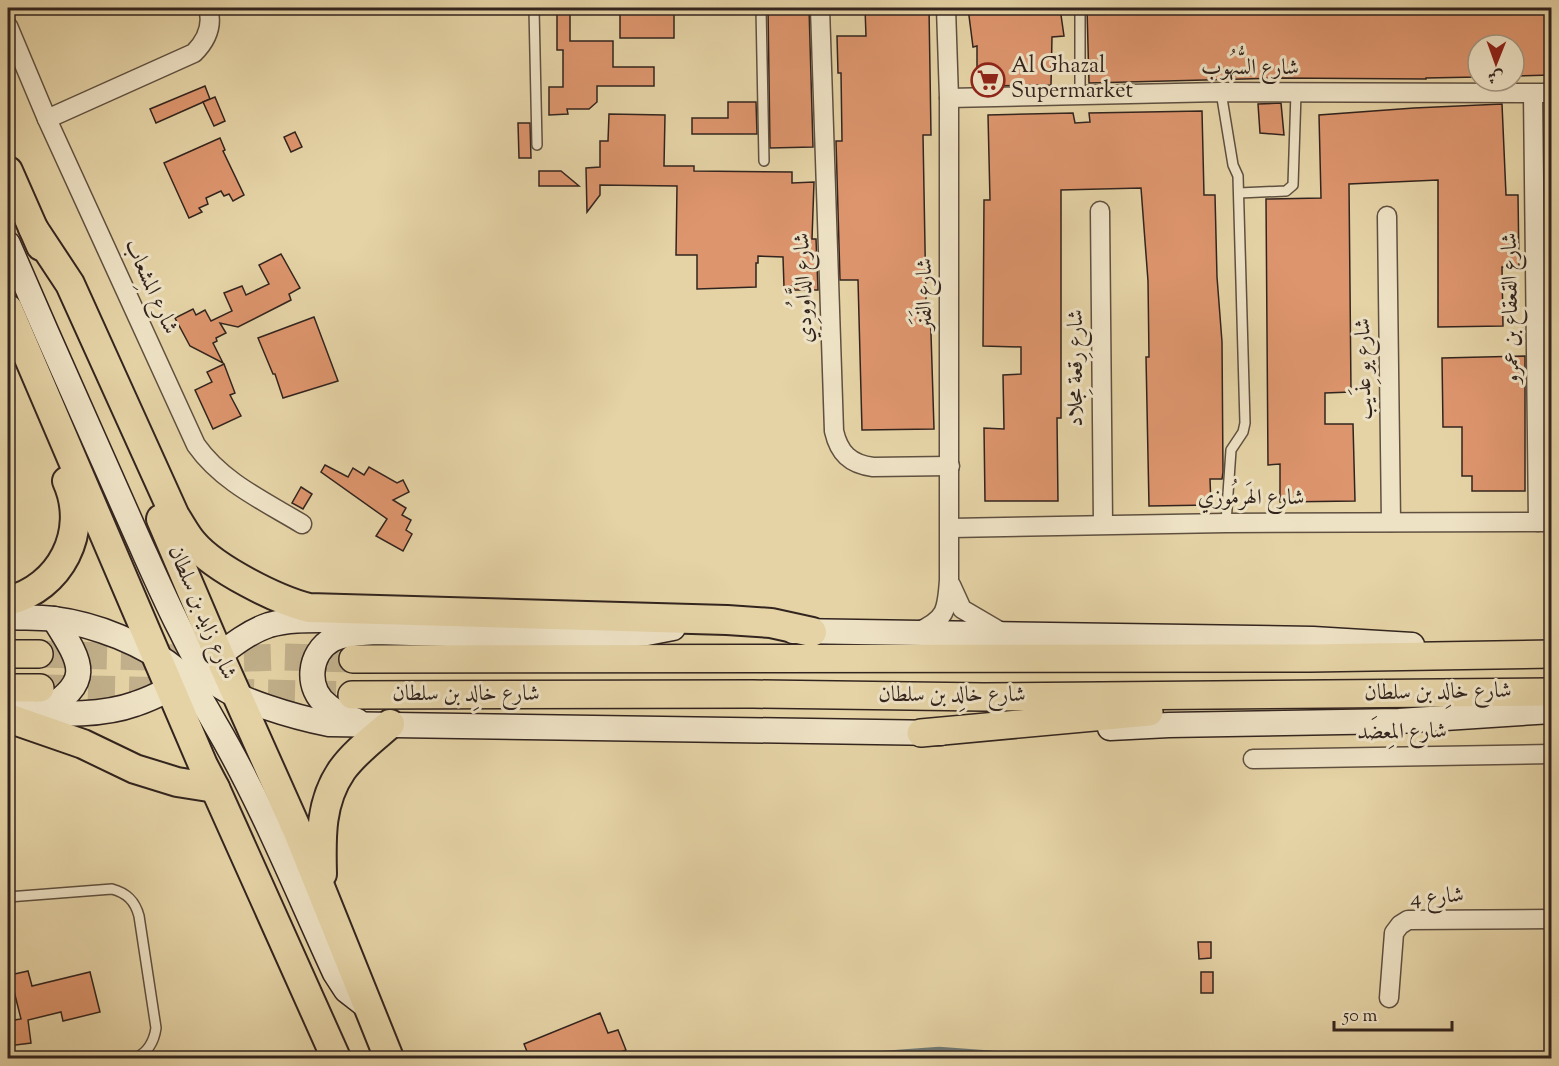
<svg xmlns="http://www.w3.org/2000/svg" width="1559" height="1066" viewBox="0 0 1559 1066" font-family="'Sorts Mill Goudy',Amiri,serif">
	<rect width="100%" height="100%" fill="#e5d3a6"/>
	<filter id="stains"><feTurbulence type="fractalNoise" baseFrequency=".00333" numOctaves="4"/><feColorMatrix values="0 0 0 0 .2 0 0 0 0 .09 0 0 0 0 .02 0 0 0 .5 -.17"/></filter>
	<radialGradient id="worn" r=".72"><stop offset=".6" stop-color="#630" stop-opacity="0"/><stop offset="1" stop-color="#630" stop-opacity=".3"/></radialGradient>
	<g fill="none" stroke-linecap="round" stroke-linejoin="round">
		<polyline stroke="#717b77" stroke-width="4.5" points="815,1058 939,1049 1062,1058"/>
	</g>
	<g fill="#dd956d" stroke="#32241e" stroke-width="1.5">
		<polygon points="557,8 570,8 570,41 613,41 613,67 654,67 654,86 597,86 597,102 589,109 567,109 568,114 549,115 549,87 563,87 563,50 557,50"/>
		<rect x="620" y="8" width="54" height="30"/>
		<polygon points="768,8 809,8 813,147 770,148"/>
		<polygon points="865,8 929,8 931,135 923,135 926,302 930,302 934,429 862,430 858,280 840,280 836,141 842,141 841,73 838,73 837,36 866,36"/>
		<polygon points="968,8 1060,8 1064,36 1052,37 1051,85 977,86 977,46 973,47"/>
		<polygon points="1087,8 1551,8 1551,75 1514,76 1514,45 1478,45 1478,77 1426,78 1426,79 1280,78 1089,83"/>
		<polygon points="205,86 210,99 156,123 150,109"/>
		<polygon points="215,97 225,121 214,126 203,102"/>
		<polygon points="728,102 756,102 757,134 692,134 692,118 728,118"/>
		<polygon points="1281,103 1284,135 1260,133 1258,104"/>
		<polygon points="1502,104 1506,195 1518,195 1519,267 1502,267 1503,326 1438,327 1438,180 1349,184 1351,392 1325,393 1325,424 1353,424 1355,501 1280,502 1280,464 1268,465 1266,199 1321,198 1319,115 1414,108"/>
		<polygon points="1202,111 1204,195 1215,195 1217,277 1222,342 1223,472 1222,479 1210,479 1211,505 1149,506 1146,357 1149,357 1148,281 1141,188 1061,190 1061,418 1057,418 1058,501 985,501 984,428 1004,429 1003,375 1021,374 1021,347 983,346 984,200 990,200 988,115 1073,113 1075,123 1090,122 1089,113"/>
		<polygon points="609,114 665,115 664,166 694,166 694,171 792,172 792,183 814,182 812,239 816,239 818,290 794,290 794,286 784,287 783,257 758,256 758,263 756,263 756,287 697,289 697,255 676,255 677,186 600,185 600,195 587,212 586,168 600,167 600,141 608,141"/>
		<polygon points="518,123 530,123 531,158 519,158"/>
		<polygon points="295,132 302,147 291,152 284,137"/>
		<polygon points="220,138 225,150 223,151 244,195 233,201 229,194 224,196 221,191 206,198 208,204 199,208 202,212 189,218 164,163"/>
		<polygon points="539,171 561,171 579,186 539,186"/>
		<polygon points="281,254 300,288 289,294 291,300 238,327 220,323 226,333 216,338 217,341 213,343 223,363 190,346 175,318 193,309 196,315 205,310 211,321 232,311 224,293 242,286 246,295 269,284 259,265"/>
		<polygon points="314,317 338,381 283,398 275,374 273,374 258,338"/>
		<polygon points="1525,356 1525,491 1472,491 1472,476 1462,476 1462,427 1443,427 1442,358"/>
		<polygon points="224,364 235,393 230,395 241,416 213,429 195,390 212,382 207,372"/>
		<polygon points="325,465 348,477 353,468 364,475 369,467 397,483 403,480 409,492 393,500 406,508 402,515 411,520 406,530 412,534 403,551 376,536 387,519 321,472"/>
		<polygon points="301,487 312,494 303,509 292,503"/>
		<polygon points="1198,942 1211,942 1211,958 1199,959"/>
		<polygon points="28,971 32,986 90,972 100,1012 63,1021 61,1012 28,1020 31,1043 8,1046 8,1021 21,1019 10,975"/>
		<rect x="1201" y="972" width="12" height="21"/>
		<polygon points="600,1013 608,1033 618,1030 626,1050 616,1054 618,1059 530,1059 524,1044"/>
	</g>
	<g fill="none" stroke-linecap="round" stroke-linejoin="round">
		<g stroke="#c1b08b" stroke-width="27" stroke-dasharray="27 14" stroke-linecap="butt">
			<polyline points="39,654 218,659 283,657 353,659"/>
			<polyline points="47,688 174,691"/>
			<polyline points="227,692 352,695"/>
		</g>
		<g stroke="#5f5040" stroke-width="12">
			<g id="service">
				<polyline points="534,8 537,145"/>
				<polyline points="761,8 764,161"/>
				<polyline points="1080,8 1080,94"/>
				<polyline points="1221,92 1233,165 1238,176 1245,423 1243,432 1231,450 1226,523"/>
				<polyline points="1239,193 1286,191 1293,185 1296,93"/>
				<path d="M8,897L112,889C127,893 135,901 139,916L156,1028C154,1042 148,1052 136,1058"/>
			</g>
		</g>
		<g stroke="#5f5040" stroke-width="21">
			<g id="minor">
				<path d="M820,8L834,431C839,453 850,464 873,467L950,466"/>
				<path d="M8,26L47,119L196,445C222,482 264,501 302,524"/>
				<polyline points="1533,94 1538,522"/>
				<polyline points="949,98 1221,92 1552,93"/>
				<path d="M47,119L194,53C207,40 213,25 208,8"/>
				<polyline points="1100,211 1103,524"/>
				<polyline points="1387,216 1391,522"/>
				<polyline points="951,528 1226,523 1552,522"/>
				<polyline points="951,585 962,609 1003,633"/>
				<path d="M917,632C946,620 947,610 949,580V98L946,8"/>
				<polyline points="1253,759 1552,754"/>
				<polyline points="1389,998 1394,933 1400,925 1408,920 1552,919"/>
			</g>
		</g>
		<g stroke="#32241e" stroke-width="27">
			<g id="secondary">
				<path d="M8,244C50,341 93,438 136,534C150,565 163,595 178,625C188,644 196,664 211,679C232,700 299,718 329,724L941,733"/>
				<path d="M8,617C23,618 38,617 53,619C94,624 146,644 178,671C194,684 206,708 217,727C262,804 297,891 335,973L346,990L369,1008"/>
				<polyline points="793,631 1313,639 1412,645"/>
				<path d="M8,712C48,713 96,718 135,704C159,696 183,682 204,667C224,652 245,633 269,625C290,619 311,620 333,620"/>
				<path d="M41,713C94,681 83,665 54,619"/>
				<path d="M357,721C347,717 336,713 328,706C305,689 308,653 333,639C346,633 361,633 375,632L594,638L647,633L673,628"/>
				<polyline points="1110,728 1169,725 1399,721 1552,711"/>
			</g>
		</g>
		<g stroke="#32241e" stroke-width="30">
			<g id="primary">
				<polyline points="8,654 39,654"/>
				<polyline points="353,659 1310,658 1552,654"/>
				<polyline points="8,688 40,688"/>
				<polyline points="352,695 753,694 984,697 1552,692"/>
				<polyline points="921,733 1149,712"/>
			</g>
		</g>
		<g stroke="#32241e" stroke-width="32">
			<g id="trunk">
				<polyline points="8,171 41,246"/>
				<path d="M33,228L70,284L175,516C181,525 186,535 193,543C215,569 277,600 309,608L727,620L771,623L812,632"/>
				<polyline points="8,309 203,765 215,788 336,1058"/>
				<polyline points="161,519 219,655 298,832 389,1058"/>
				<path d="M8,601C60,588 90,532 67,481"/>
				<polyline points="8,718 83,744 135,769 177,782 215,788"/>
				<path d="M322,874C321,837 320,802 342,770C355,752 374,738 390,724"/>
			</g>
		</g>
		<use href="#service" stroke="#eee2c5" stroke-width="9"/>
		<use href="#minor" stroke="#eee2c5" stroke-width="18"/>
		<use href="#secondary" stroke="#eee2c5" stroke-width="24"/>
		<use href="#primary" stroke="#e5d3a6" stroke-width="27"/>
		<use href="#trunk" stroke="#e5d3a6" stroke-width="28"/>
	</g>
	<defs>
		<g id="supermarket-ring" transform="scale(1.725)"><circle r="9.5" fill="#eee2c5" stroke="#8f2418" stroke-width="1.5"/><path d="M-6-5.5h2.5l.6 2H6L4.5 2H-2.5L-4.4-4H-6ZM-1.5 3.2a1.3 1.3 0 1 0 .1 0ZM3 3.2a1.3 1.3 0 1 0 .1 0Z" fill="#8f2418"/></g>
	</defs>
	<g fill-rule="evenodd">
		<use href="#supermarket-ring" x="988" y="80"/>
	</g>
	<g text-anchor="middle" dominant-baseline="central" stroke-width="6" stroke-linejoin="round" paint-order="stroke">
		<g font-size="22" fill="#32241e" stroke="#eee2c5" text-anchor="start">
			<text x="1011" y="67">Al Ghazal<tspan x="1011" dy="25">Supermarket</tspan></text>
		</g>
		<g font-size="22" fill="#32241e" stroke="#eee2c5">
			<text x="1250" y="69">شارع السُّهُوب</text>
			<text transform="translate(150 287) rotate(66)">شارع المِشعاب</text>
			<text transform="translate(805 288) rotate(-92)">شارع الدَّاوُودِي</text>
			<text transform="translate(926 294) rotate(-90)">شارع الفَنَر</text>
			<text transform="translate(1512 308) rotate(-91)">شارع القعقاع بن عمرو</text>
			<text transform="translate(1077 368) rotate(-90)">شارع رِقعة مِجلاد</text>
			<text transform="translate(1365 369) rotate(-91)">شارع يو عِذَيب</text>
			<text x="1251" y="499">شارع الهَرمُوزي</text>
			<text transform="translate(201 613) rotate(67)">شارع زايد بن سلطان</text>
			<text transform="translate(1438 693) rotate(-1)">شارع خالِد بن سلطان</text>
			<text x="466" y="695">شارع خالِد بن سلطان</text>
			<text x="952" y="696">شارع خالِد بن سلطان</text>
			<text transform="translate(1402 733) rotate(-1)">شارع المِعضَد</text>
			<text transform="translate(1437 898) rotate(-4)">شارع 4</text>
		</g>
	</g>
	<rect width="1559" height="1066" fill="none" stroke="#e5d3a6" stroke-width="30"/>
	<rect x="9" y="9" width="1541" height="1048" fill="none" stroke="#32241e" stroke-width="3"/>
	<rect x="15" y="15" width="1529" height="1036" fill="none" stroke="#32241e" stroke-width="1.5"/>
	<g transform="translate(1496 63) rotate(181)"><circle r="28" fill="#eee2c5" stroke="#a39682" stroke-width="1.5"/>
	<path d="M0-4.5L10 22L0 15L-10 22Z" fill="#8f2418"/>
	<text y="-9" font-size="16" font-weight="bold" text-anchor="middle" fill="#32241e">ش</text>
	</g>
	<path d="M1334 1021v9h118v-9" fill="none" stroke="#32241e" stroke-width="3"/>
	<text x="1343" y="1021" font-size="18" fill="#32241e" stroke="#eee2c5" stroke-width="4.5" paint-order="stroke">50 m</text>
	<rect width="100%" height="100%" filter="url(#stains)"/>
	<rect width="100%" height="100%" fill="url(#worn)"/>
</svg>
